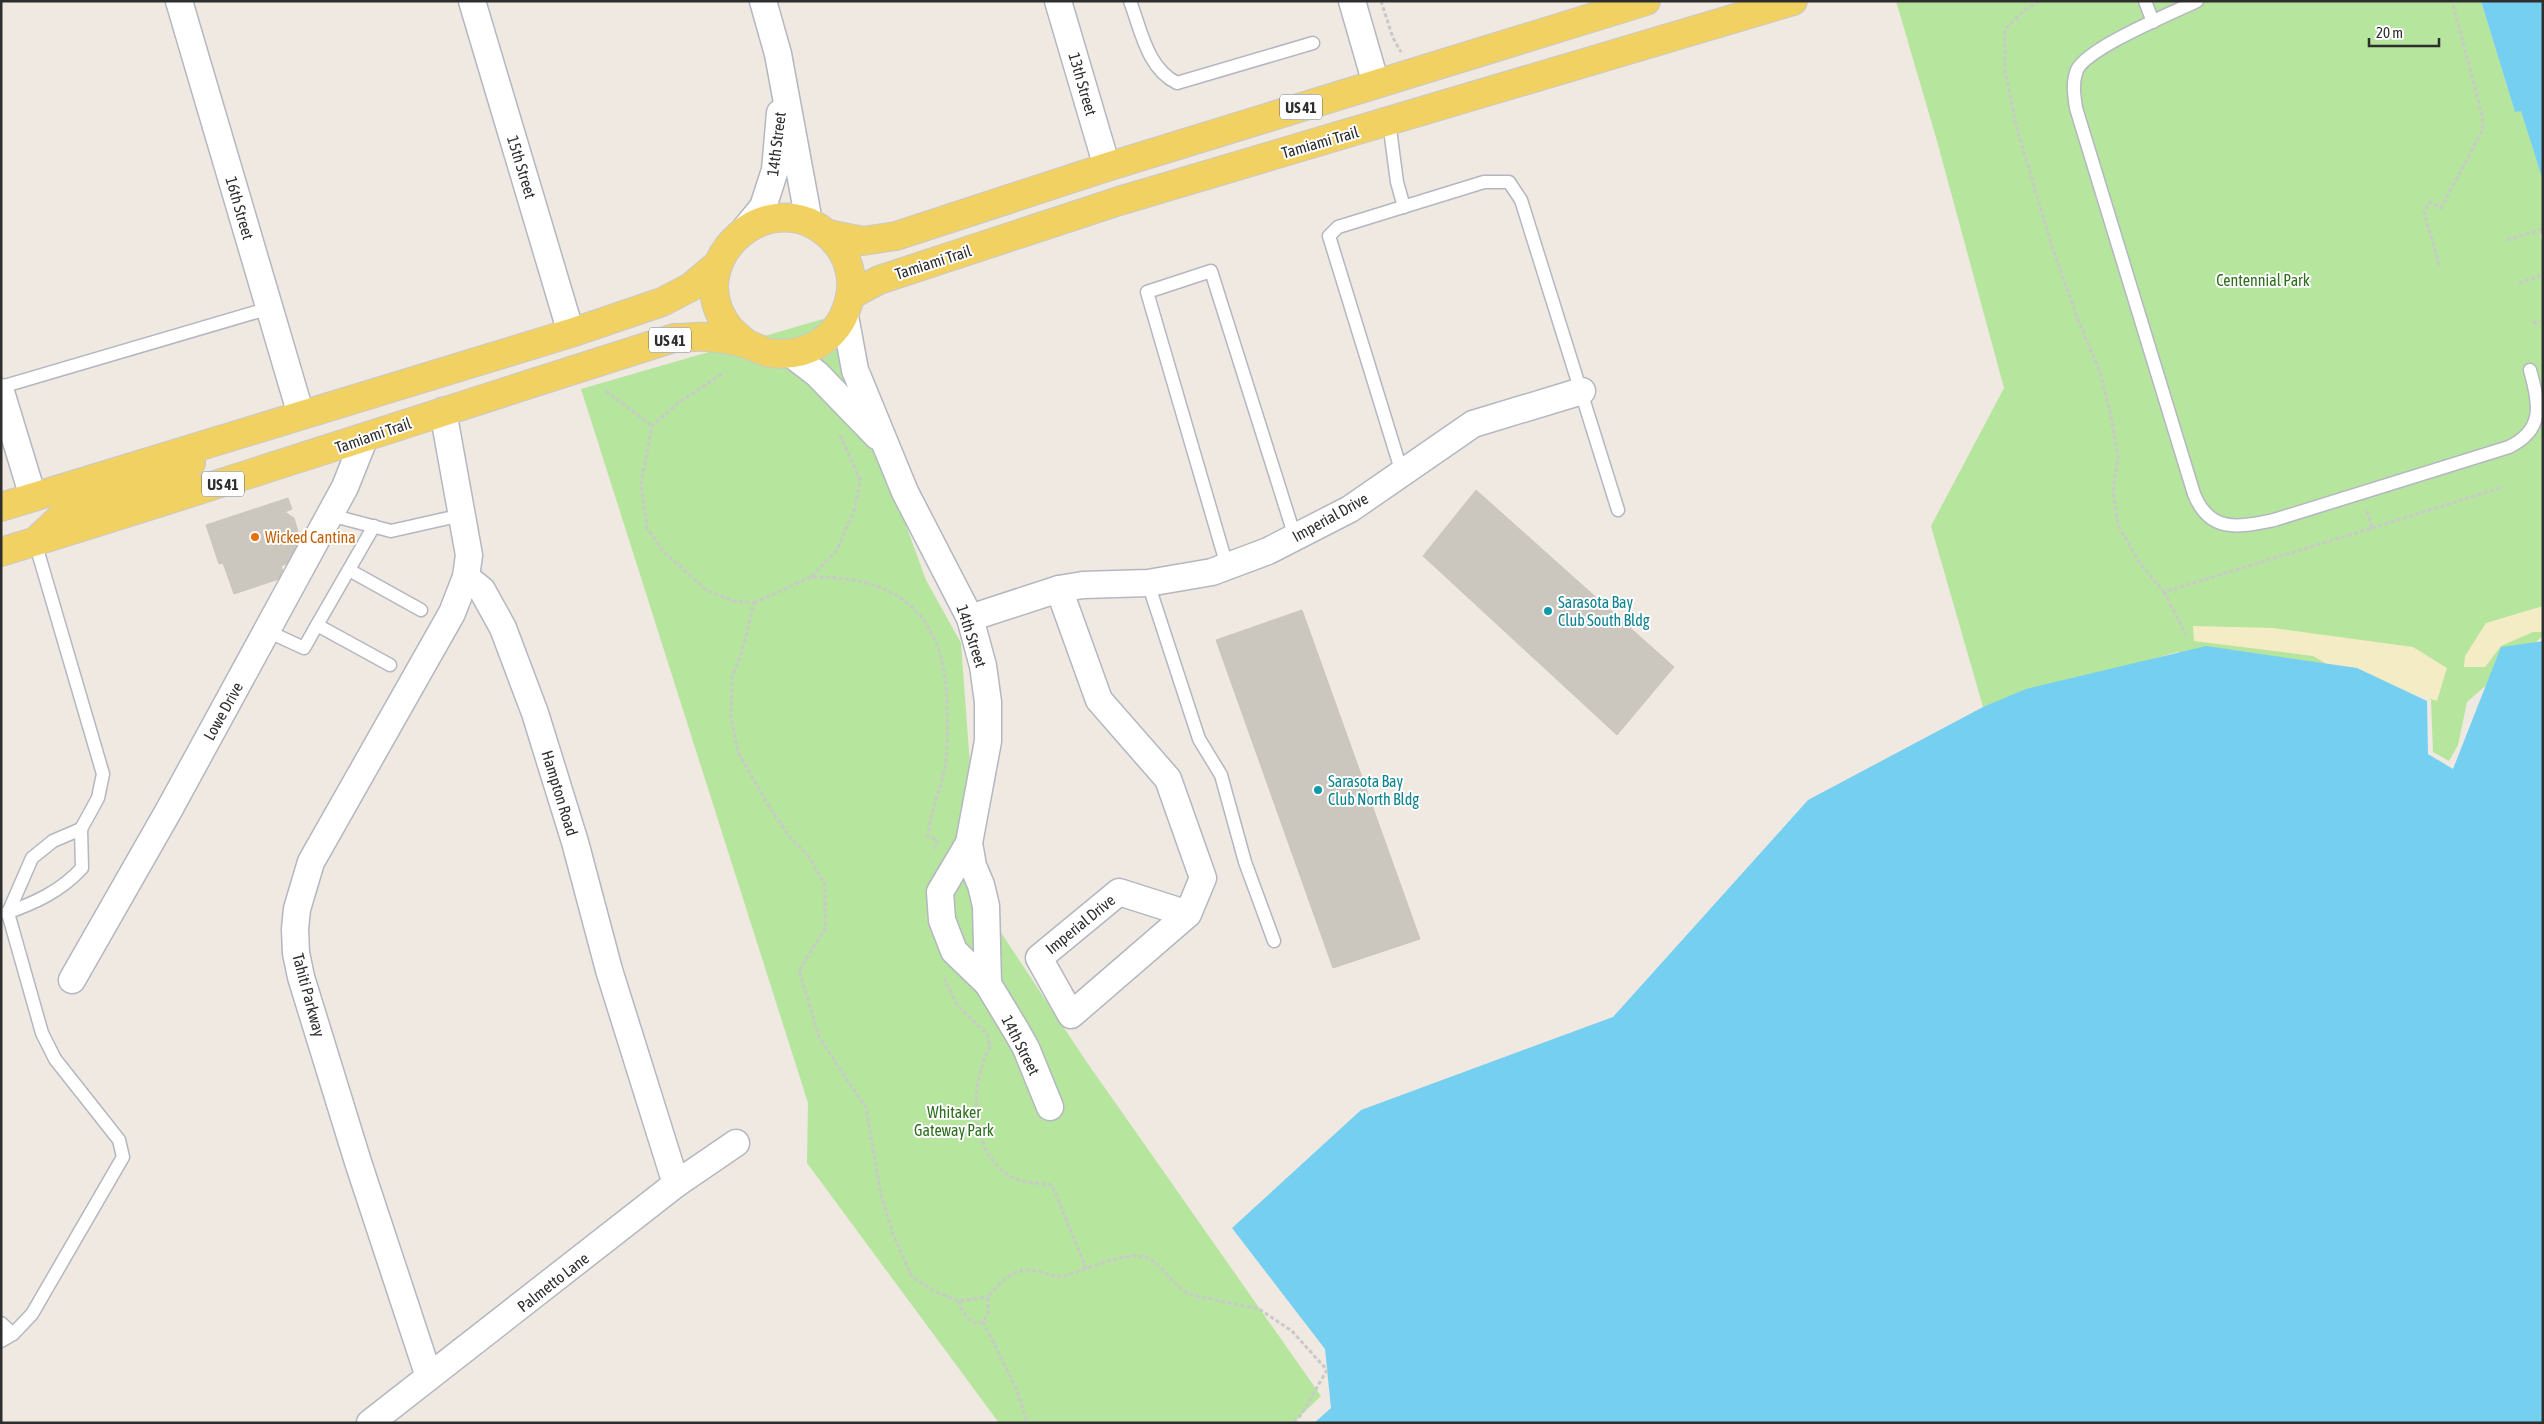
<svg xmlns="http://www.w3.org/2000/svg" width="2544" height="1424" viewBox="0 0 2544 1424" font-family="'Asap Condensed',sans-serif">
	<rect width="100%" height="100%" fill="#efe9e1"/>
	<g fill="#b6e59e">
		<polygon points="1896,1 2481,1 2515,112 2521,110 2543,181 2543,234 2540,235 2543,245 2543,636 2467,702 2458,745 2449,761 2433,752 2431,700 2413,685 2177,652 1983,707 1931,526 2004,388 1937,141"/>
		<polygon points="830,317 926,580 961,643 980,901 1086,1061 1321,1396 1293,1423 999,1423 807,1163 808,1103 581,389"/>
	</g>
	<g fill="#f3ecc5">
		<polygon points="2543,606 2543,632 2533,632 2501,646 2485,667 2464,667 2465,656 2486,623"/>
		<polygon points="2193,626 2273,628 2413,647 2447,668 2437,701 2337,670 2313,656 2194,641"/>
	</g>
	<g fill="#75cff0">
		<polygon points="2481,1 2543,1 2543,181 2521,111 2515,112"/>
		<polygon points="2543,641 2543,1423 1314,1423 1331,1408 1325,1349 1232,1228 1361,1110 1613,1017 1808,800 1983,707 2026,689 2206,646 2357,668 2427,701 2428,754 2453,769 2501,647"/>
	</g>
	<g fill="#cbc7bf" stroke="#cbc5ba">
		<polygon points="1476,490 1674,667 1617,735 1423,556"/>
		<polygon points="288,498 292,509 285,512 294,518 303,549 289,563 281,566 285,577 234,594 223,563 219,564 206,525"/>
		<polygon points="1302,610 1420,939 1333,968 1216,640"/>
	</g>
	<g fill="none" stroke-linecap="round" stroke-linejoin="round">
		<g stroke="#b4b7c1" stroke-width="15">
			<g id="lane">
				<path d="M1130,1C1141,30 1147,68 1177,83L1313,43"/>
				<polyline points="2145,1 2153,22"/>
				<path d="M2197,1C2172,13 2087,48 2077,70C2072,83 2074,94 2076,108L2194,494C2210,534 2239,527 2274,520L2509,447C2544,430 2540,405 2530,370"/>
				<polyline points="1389,122 1397,182 1404,207"/>
				<polyline points="1,387 270,308"/>
				<polyline points="1402,473 1329,236 1338,227 1484,182 1509,182 1521,200 1618,510"/>
				<polyline points="330,515 391,531 462,515"/>
				<polyline points="374,526 317,625 390,665"/>
				<polyline points="1227,566 1147,292 1211,271 1295,537"/>
				<polyline points="349,570 421,610"/>
				<polyline points="1148,583 1199,739 1221,775 1245,862 1274,941"/>
				<polyline points="267,631 304,648 317,625"/>
				<path d="M6,913C35,903 61,891 82,868L81,829L98,798L103,774L35,542"/>
				<polyline points="1,1323 13,1334 32,1314 123,1157 119,1140 55,1059 42,1033 8,913 32,858 53,841 81,829"/>
				<polyline points="1,1341 13,1334"/>
			</g>
		</g>
		<g stroke="#b4b7c1" stroke-width="29">
			<g id="street">
				<polyline points="179,1 301,415"/>
				<polyline points="472,1 571,333"/>
				<polyline points="763,1 778,54 809,222"/>
				<polyline points="1058,1 1107,167"/>
				<polyline points="1352,1 1376,84"/>
				<polyline points="745,229 763,207 775,170 780,113"/>
				<polyline points="845,316 855,370 905,492 970,618 983,666 988,702 988,741 969,843 973,866 981,885 986,906 988,984"/>
				<polyline points="791,354 817,374 877,436"/>
				<polyline points="1,392 33,497"/>
				<polyline points="443,411 469,555 466,577 482,590 503,628 535,713 575,842 609,970 676,1184"/>
				<polyline points="1059,589 1099,700 1168,779 1203,878 1188,914 1071,1015 1039,958 1119,892 1188,914"/>
				<polyline points="970,618 1059,589 1083,585 1148,583 1212,572 1268,551 1350,509 1473,424 1582,391"/>
				<polyline points="969,843 940,892 942,920 954,951 988,984 1017,1032 1026,1048 1050,1107"/>
				<polyline points="72,980 169,810 345,487 365,437"/>
				<polyline points="429,1377 358,1162 301,977 296,953 295,929 297,909 311,862 452,613 466,577"/>
				<polyline points="370,1423 676,1184 736,1143"/>
			</g>
		</g>
		<g stroke="#c9c9c9" stroke-width="30">
			<g id="primary">
				<polyline points="828,234 863,241 896,236 1107,167 1646,1"/>
				<polyline points="851,295 879,280 1119,201 1793,1"/>
				<polyline points="1,507 571,333 662,302 691,287 718,264"/>
				<polyline points="39,538 72,507 153,482 191,463"/>
				<path d="M1,552C226,483 450,409 674,338C685,338 697,336 708,337C721,338 737,340 749,345C756,347 763,352 770,353C806,358 838,339 848,304C855,284 850,260 837,244C776,172 675,262 730,329C735,334 741,339 747,344"/>
			</g>
		</g>
		<g stroke="#c9c9c9" stroke-width="3" stroke-dasharray="4 2.5" stroke-linecap="butt">
			<polyline points="1381,1 1393,38 1401,52"/>
			<polyline points="2039,1 2025,10 2005,29 2005,70 2016,125 2052,247 2079,322 2100,372 2112,421 2118,458 2113,489 2118,525 2139,562 2164,592 2372,528 2366,508"/>
			<polyline points="2507,240 2543,229"/>
			<polyline points="2439,265 2424,212 2430,202 2441,208 2483,129 2482,115 2452,1"/>
			<polyline points="2519,283 2543,275"/>
			<polyline points="2533,323 2543,320"/>
			<polyline points="722,374 679,402 652,426 641,483 647,528 663,551 706,590 734,601 754,603 741,655 732,677 731,717 738,752 767,803 789,836 809,857 825,885 825,929 799,970 819,1037 866,1108 881,1195 893,1234 912,1277 936,1292 959,1301 988,1297"/>
			<polyline points="606,391 652,426"/>
			<path d="M840,435L860,480L855,508L837,550L811,577C908,576 949,622 947,718C947,734 948,751 945,767C940,791 930,813 928,837L937,839L935,849"/>
			<polyline points="2372,528 2503,487"/>
			<polyline points="2164,592 2186,635"/>
			<polyline points="754,603 811,577"/>
			<path d="M944,978L957,1005L987,1034L990,1047C969,1085 969,1152 1010,1176C1022,1183 1039,1183 1052,1185L1087,1270"/>
			<path d="M959,1301C962,1312 966,1319 977,1324L983,1322L988,1313V1297C997,1286 1009,1272 1024,1270C1036,1268 1056,1279 1065,1276C1082,1270 1129,1251 1145,1257C1165,1265 1172,1287 1192,1295L1259,1309L1292,1331L1327,1370L1301,1415L1293,1423"/>
			<polyline points="983,1322 1017,1390 1027,1423"/>
		</g>
		<use href="#lane" stroke="#fff" stroke-width="12"/>
		<use href="#street" stroke="#fff" stroke-width="26"/>
		<use href="#primary" stroke="#f2d163" stroke-width="28"/>
	</g>
	<circle fill="#e8710a" stroke="#fff" stroke-width="2" cx="255" cy="537" r="5"/>
	<g fill="#0f9aa8" stroke="#fff" stroke-width="2">
		<circle cx="1548" cy="611" r="5"/>
		<circle cx="1318" cy="790" r="5"/>
	</g>
	<g text-anchor="middle" dominant-baseline="central" stroke-width="4" stroke-linejoin="round" paint-order="stroke">
		<g fill="#fff" stroke="#6d6d6d" stroke-width="1">
			<rect x="1280" y="94.5" width="42" height="25" rx="4"/>
			<rect x="649" y="327.5" width="42" height="25" rx="4"/>
			<rect x="202" y="471.5" width="42" height="25" rx="4"/>
		</g>
		<g font-size="15" font-weight="bold" fill="#2e2e2e">
			<text x="1301" y="107">US 41</text>
			<text x="670" y="340">US 41</text>
			<text x="223" y="484">US 41</text>
		</g>
		<g font-size="16" fill="#2e2e2e" stroke="#fff">
			<text transform="translate(1083 84) rotate(74)">13th Street</text>
			<text transform="translate(1320 142) rotate(-16)">Tamiami Trail</text>
			<text transform="translate(776 144) rotate(-83)">14th Street</text>
			<text transform="translate(522 167) rotate(73)">15th Street</text>
			<text transform="translate(240 208) rotate(74)">16th Street</text>
			<text transform="translate(933 262) rotate(-18)">Tamiami Trail</text>
			<text transform="translate(373 435) rotate(-19)">Tamiami Trail</text>
			<text transform="translate(1330 517) rotate(-29)">Imperial Drive</text>
			<text transform="translate(972 636) rotate(72)">14th Street</text>
			<text transform="translate(223 711) rotate(-61)">Lowe Drive</text>
			<text transform="translate(560 793) rotate(73)">Hampton Road</text>
			<text transform="translate(1080 924) rotate(-39)">Imperial Drive</text>
			<text transform="translate(309 995) rotate(75)">Tahiti Parkway</text>
			<text transform="translate(1021 1045) rotate(63)">14th Street</text>
			<text transform="translate(553 1282) rotate(-38)">Palmetto Lane</text>
		</g>
		<g font-size="16" fill="#2c6e1b" stroke="#fff">
			<text x="2263" y="280">Centennial Park</text>
			<text x="954" y="1112">Whitaker<tspan x="954" dy="18">Gateway Park</tspan></text>
		</g>
		<g font-size="16" fill="#c56008" stroke="#fff" text-anchor="start">
			<text x="265" y="537">Wicked Cantina</text>
		</g>
		<g font-size="16" fill="#0d838f" stroke="#fff" text-anchor="start">
			<text x="1558" y="602">Sarasota Bay<tspan x="1558" dy="18">Club South Bldg</tspan></text>
			<text x="1328" y="781">Sarasota Bay<tspan x="1328" dy="18">Club North Bldg</tspan></text>
		</g>
	</g>
	<rect width="2544" height="1424" fill="none" stroke="#2e2e2e" stroke-width="5"/>
	<path d="M2369 38v8h70v-8" fill="none" stroke="#2e2e2e" stroke-width="2.5"/>
	<text x="2376" y="38" font-size="15" fill="#2e2e2e" stroke="#ffffff" stroke-width="4" paint-order="stroke">20 m</text>
</svg>
